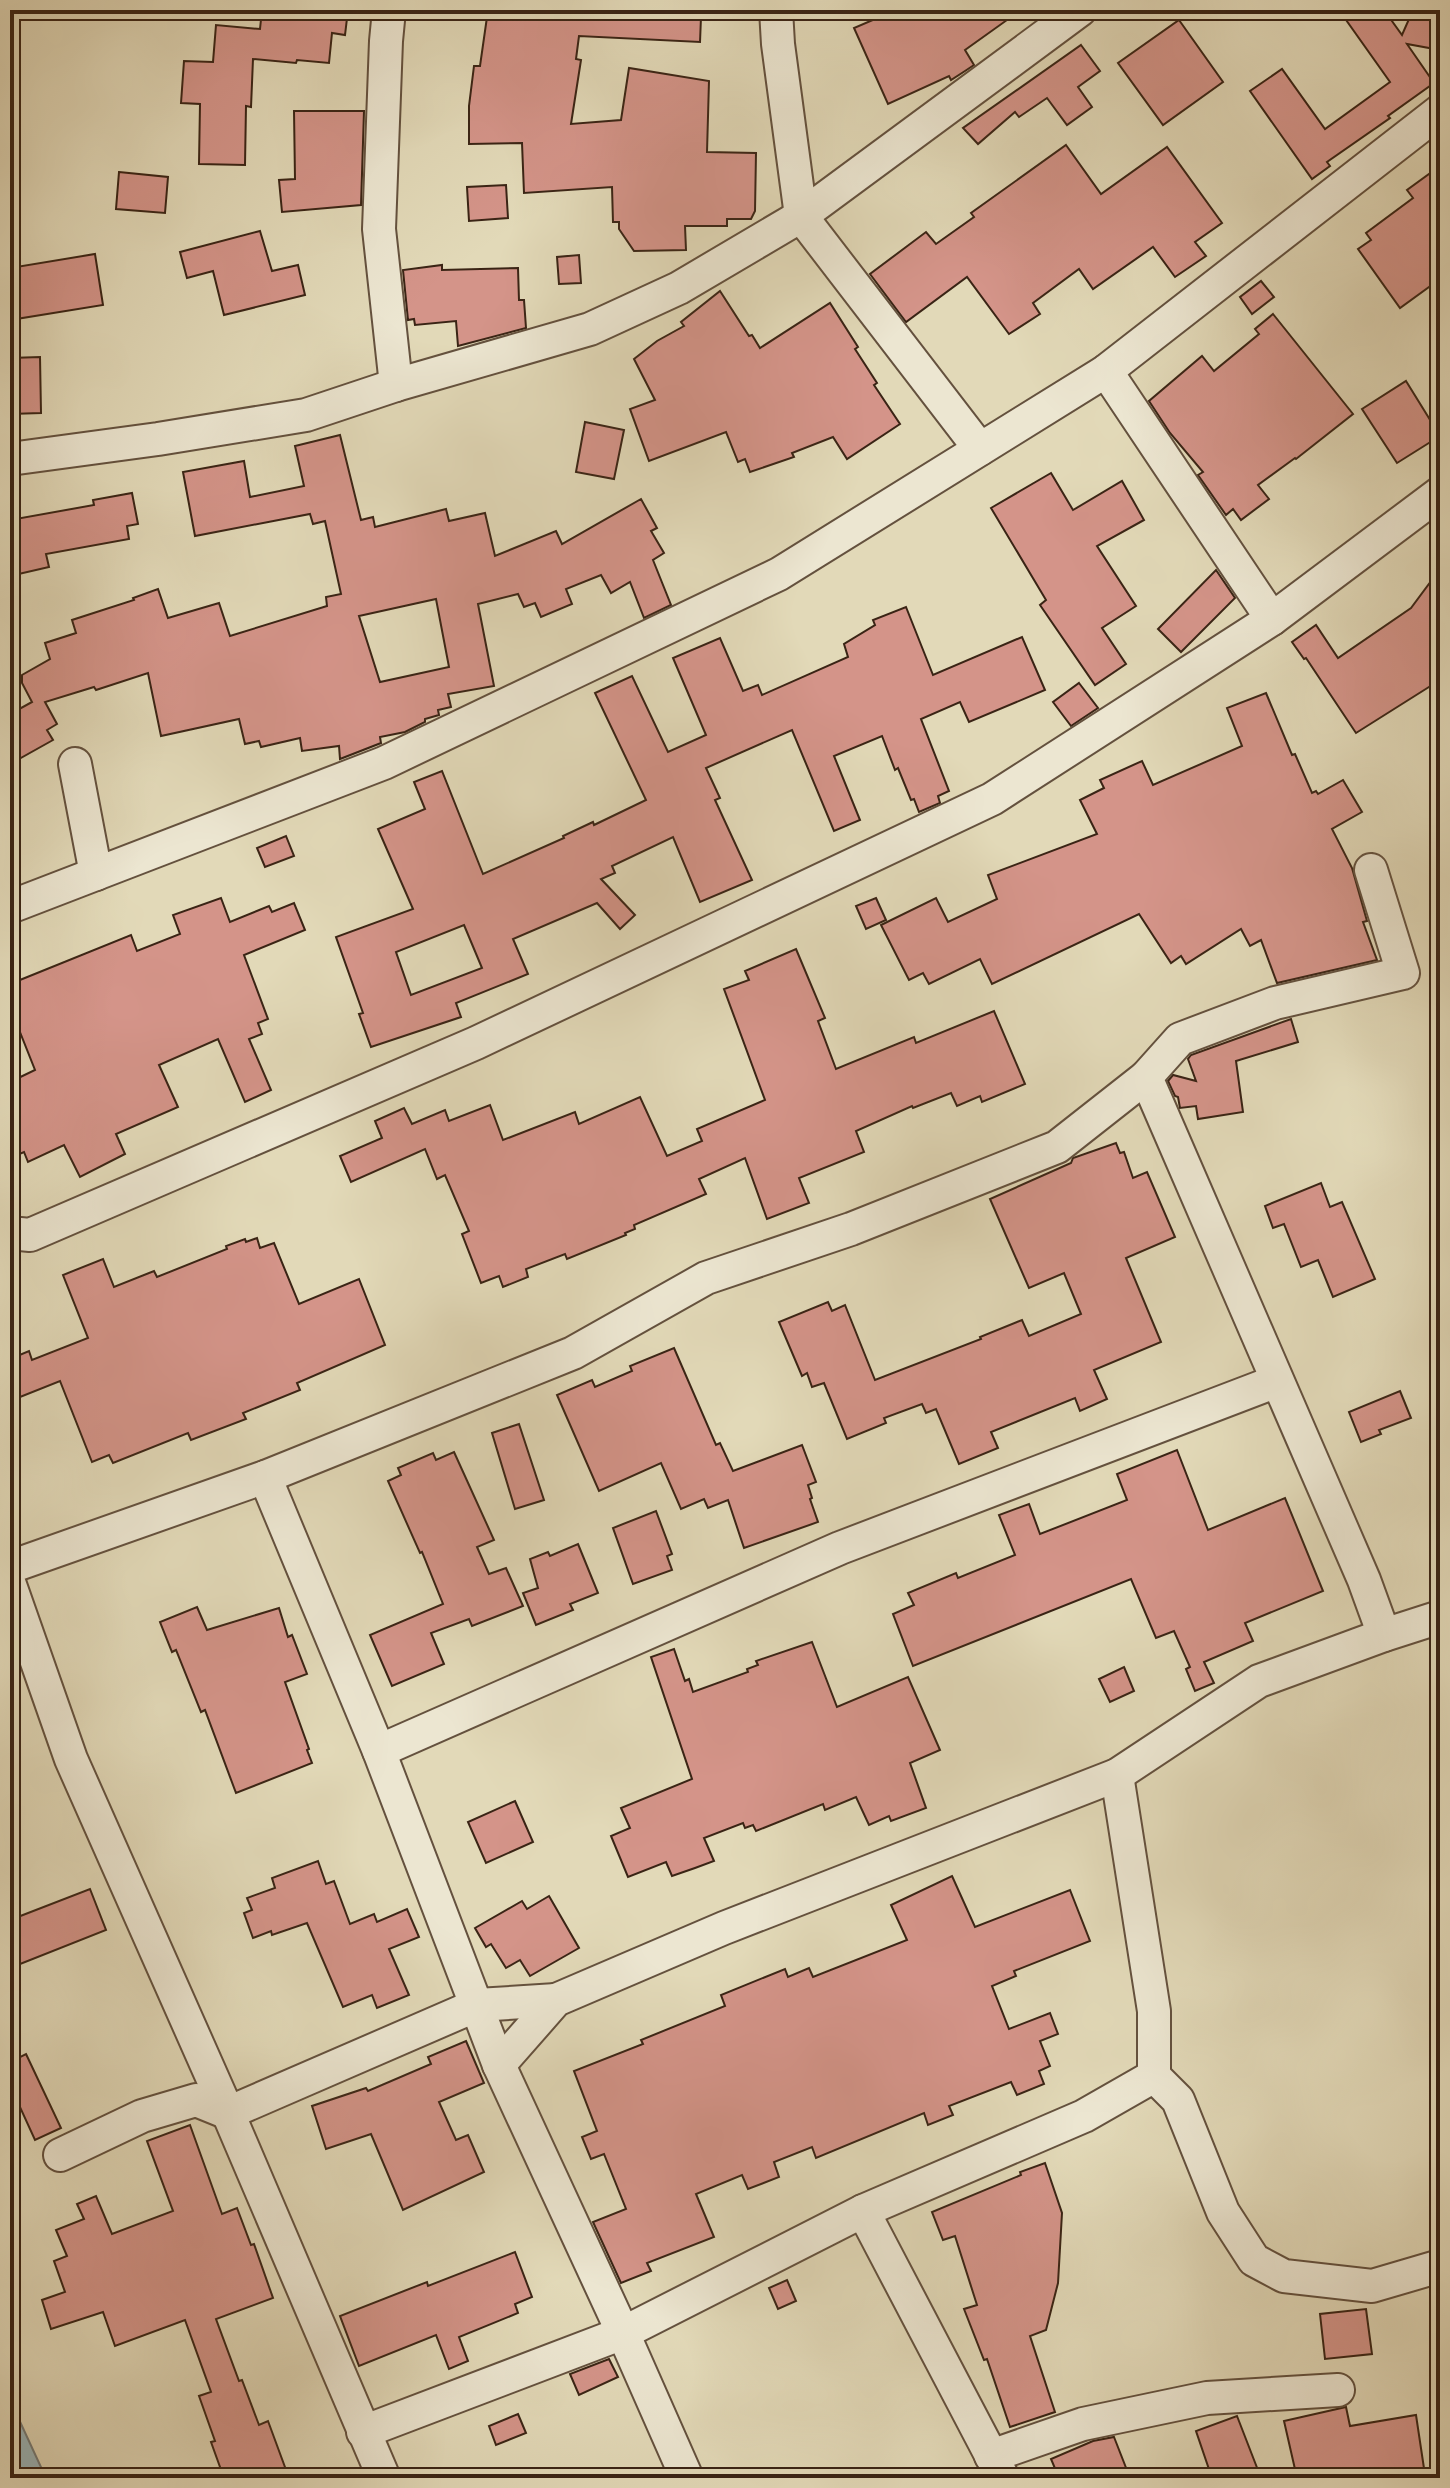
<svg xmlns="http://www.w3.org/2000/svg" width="1450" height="2488" viewBox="0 0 1450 2488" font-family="'Gentium Book Plus',serif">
	<rect width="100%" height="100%" fill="#e2d9b8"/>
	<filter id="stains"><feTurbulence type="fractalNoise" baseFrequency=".0025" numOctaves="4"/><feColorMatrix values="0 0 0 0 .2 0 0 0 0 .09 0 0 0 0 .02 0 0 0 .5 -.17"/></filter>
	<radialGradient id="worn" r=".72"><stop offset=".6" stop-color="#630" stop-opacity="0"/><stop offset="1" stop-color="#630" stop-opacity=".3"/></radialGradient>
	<polygon fill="#9bb7bb" stroke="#747c79" stroke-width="2" points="10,2400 46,2478 10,2478"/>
	<g fill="#d49489" stroke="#3a2415" stroke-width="2" fill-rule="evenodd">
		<polygon points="262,10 348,10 345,35 332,33 329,63 297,60 296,63 253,59 251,107 246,106 245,165 199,164 200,104 181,103 184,61 213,62 216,25 260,29"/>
		<polygon points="488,10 596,10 595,14 644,17 645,10 673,10 673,15 701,17 700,42 579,36 576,59 581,60 571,124 621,120 629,68 709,81 707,152 756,153 755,211 751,219 727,219 727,226 685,226 686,250 634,251 619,229 619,222 613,222 612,187 524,193 522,143 469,144 469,106 474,66 480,66"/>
		<polygon points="896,10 1021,10 965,50 974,65 965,71 951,80 949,76 888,104 854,28"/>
		<polygon points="1339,10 1384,10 1402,35 1413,10 1440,10 1440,50 1407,44 1434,83 1388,116 1390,118 1327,162 1330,166 1312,179 1250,91 1282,69 1325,129 1390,82"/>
		<polygon points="1179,20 1223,82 1163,125 1118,63"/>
		<polygon points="1081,45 1100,71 1078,87 1092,107 1067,125 1047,98 1019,117 1015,112 978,144 963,128"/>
		<polygon points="294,111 364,111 361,205 282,212 279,180 295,179"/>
		<polygon points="1066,145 1101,194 1167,147 1222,223 1195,242 1206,256 1175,277 1153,247 1093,289 1079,269 1033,303 1040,314 1009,334 967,277 906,322 870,274 926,232 936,244 974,217 971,213"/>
		<polygon points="1440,166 1440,279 1400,308 1358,249 1371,240 1366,233 1413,198 1407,190"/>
		<polygon points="119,172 168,177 165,213 116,209"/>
		<polygon points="506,185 508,218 469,221 467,187"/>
		<polygon points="260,231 272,271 298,265 305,295 224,315 213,271 187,278 180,252"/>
		<polygon points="95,254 103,305 10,320 10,268"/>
		<polygon points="579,255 581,283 559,284 557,257"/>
		<polygon points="442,265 442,270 518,268 519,300 524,300 526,328 458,346 456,321 415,325 414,319 408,320 403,270"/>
		<polygon points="1261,281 1274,297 1252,314 1240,297"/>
		<polygon points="720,291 749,336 752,335 760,348 830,303 858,347 855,349 877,383 874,385 900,424 847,459 833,437 792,453 794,457 750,472 745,459 738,462 726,432 649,461 630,409 655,400 634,359 657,341 684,326 681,322"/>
		<polygon points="1273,314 1353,414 1296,459 1295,458 1258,485 1269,499 1241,520 1233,509 1226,515 1198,475 1203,472 1170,433 1149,401 1202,356 1214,371 1259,334 1255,329"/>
		<polygon points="40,357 41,413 10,414 10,358"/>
		<polygon points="1406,381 1440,436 1397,463 1362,409"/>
		<polygon points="585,422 624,430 614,479 576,472"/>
		<path d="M340,435L361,520L373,517L375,527L446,509L449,521L485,513L495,556L556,531L562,544L641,499L657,528L651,531L664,553L653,560L671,605L644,618L630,582L611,593L601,575L566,589L572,604L541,617L535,603L524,607L518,594L478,604L494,686L448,694L451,707L438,710L439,715L425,719V722L405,732L380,737L381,743L340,759L339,746L302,751L300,738L261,747L259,741L245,744L239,719L161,736L148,673L96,690L94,687L45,702L57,724L47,730L53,740L10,764V714L32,702L22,683V675L50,659L45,643L76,633L72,620L134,600L133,598L158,589L168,618L219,603L230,636L327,606L326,597L341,594L325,521L313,524L310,514L195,536L183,472L244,461L250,497L304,486L295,446ZM436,599L449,667L380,682L359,616Z"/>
		<polygon points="1051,473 1073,510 1122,481 1144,520 1097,546 1136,606 1102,628 1126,664 1095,685 1040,605 1046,600 991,508"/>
		<polygon points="132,493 138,524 127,526 129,539 46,554 49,567 10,576 10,520 94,505 93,500"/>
		<polygon points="1440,569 1440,680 1356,733 1306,658 1304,659 1292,642 1316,625 1338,658 1411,608"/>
		<polygon points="1216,570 1235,598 1181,652 1158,629"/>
		<path d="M906,607L933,675L1022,637L1045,690L969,722L960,702L921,719L949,791L938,796L940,803L919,812L914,799L911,800L898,768L895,770L882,736L834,756L860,820L834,831L792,730L706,768L720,798L715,800L752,880L700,902L673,837L612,866L615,873L601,879L635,915L620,929L597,903L513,939L528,974L456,1003L461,1017L371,1047L359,1014L363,1013L336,937L413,909L378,829L425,809L414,782L442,771L483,874L564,838L563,836L593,822L594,825L646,800L595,693L632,676L668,752L706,735L673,658L720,638L743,691L758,685L762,695L848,657L844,644L875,625L873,620ZM464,925L482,968L411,995L396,952Z"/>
		<polygon points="1079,683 1098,708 1071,726 1053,702"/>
		<polygon points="1266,693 1292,755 1295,754 1312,793 1316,791 1318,794 1343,780 1362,812 1332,829 1352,868 1367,921 1363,922 1377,960 1277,983 1261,940 1250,946 1241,929 1186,964 1181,956 1171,963 1139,914 992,984 980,959 929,984 923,973 909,980 881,925 936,898 948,922 997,899 988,875 1097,834 1080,800 1104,788 1100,780 1142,761 1153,785 1242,746 1227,708"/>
		<polygon points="286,836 294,856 265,867 257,848"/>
		<polygon points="221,898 230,922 269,906 272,912 294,903 305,930 244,955 268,1019 258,1023 262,1034 249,1039 271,1090 245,1102 218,1039 159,1065 178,1107 116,1134 125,1154 80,1177 64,1145 28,1162 24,1152 10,1158 10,1082 35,1070 10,1007 10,984 131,935 137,951 180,934 173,915"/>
		<polygon points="876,898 886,920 866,929 856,906"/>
		<polygon points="796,949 825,1018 818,1021 836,1069 914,1037 916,1043 994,1011 1025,1084 982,1102 980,1096 957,1106 951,1093 913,1108 912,1106 856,1131 864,1152 799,1178 809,1203 767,1219 745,1158 699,1179 706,1194 634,1225 635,1229 625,1233 626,1235 567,1259 565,1254 526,1269 528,1277 503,1287 499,1276 481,1283 462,1234 469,1231 445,1175 437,1179 425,1149 351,1182 340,1156 382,1138 375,1121 404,1108 412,1124 445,1110 449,1121 490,1105 503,1140 575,1112 579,1124 640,1097 667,1156 702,1141 697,1129 765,1100 724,989 749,980 745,971"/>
		<polygon points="1291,1019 1298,1042 1236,1061 1243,1112 1198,1119 1196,1106 1180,1108 1178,1097 1175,1096 1168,1081 1173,1075 1196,1081 1188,1059 1191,1055"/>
		<polygon points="1116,1143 1120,1153 1124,1152 1133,1178 1147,1172 1175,1237 1126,1258 1161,1342 1094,1370 1107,1399 1080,1411 1075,1398 991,1432 998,1448 959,1464 936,1409 926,1413 922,1404 884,1418 886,1423 847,1439 824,1383 812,1387 807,1373 802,1376 779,1322 828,1302 832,1311 845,1305 875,1380 981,1339 980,1337 1022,1320 1029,1336 1081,1314 1064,1273 1029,1288 990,1199 1071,1163 1073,1158"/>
		<polygon points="1321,1183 1330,1207 1342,1202 1375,1279 1333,1297 1318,1260 1301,1267 1284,1224 1273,1228 1265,1206"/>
		<polygon points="257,1238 260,1248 274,1243 299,1304 359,1279 385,1345 297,1383 300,1390 243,1413 246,1419 191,1440 188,1433 113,1463 109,1455 92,1462 60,1381 10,1401 10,1359 29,1351 32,1360 88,1338 63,1275 103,1259 114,1287 154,1271 157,1277 227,1249 226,1246 245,1239 246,1242"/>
		<polygon points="674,1348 716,1445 720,1443 733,1471 802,1445 816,1482 808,1485 812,1498 810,1499 818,1522 744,1548 728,1500 708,1508 704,1499 681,1509 661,1463 599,1491 557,1395 592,1380 595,1387 632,1371 630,1366"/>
		<polygon points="1400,1391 1411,1418 1379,1430 1381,1434 1361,1442 1349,1412"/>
		<polygon points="519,1424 544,1500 515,1509 492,1433"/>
		<polygon points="1177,1450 1208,1530 1285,1498 1323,1591 1245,1623 1253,1641 1204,1662 1214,1683 1195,1691 1186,1669 1190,1667 1174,1631 1156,1638 1131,1579 913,1666 893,1614 914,1605 908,1593 956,1573 958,1578 1015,1555 999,1515 1029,1504 1040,1534 1127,1500 1117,1474"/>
		<polygon points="454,1452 494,1540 477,1547 489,1574 506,1568 523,1606 472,1626 469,1619 431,1633 444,1664 392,1686 370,1635 443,1604 422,1552 420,1553 388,1481 401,1475 398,1468 433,1453 436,1460"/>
		<polygon points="656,1511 672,1554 667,1556 672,1570 633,1584 613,1528"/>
		<polygon points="578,1544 598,1593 570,1604 573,1610 536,1625 523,1593 538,1588 530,1559 548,1552 550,1556"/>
		<polygon points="197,1607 207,1630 279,1608 288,1637 292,1635 307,1674 285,1682 309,1749 307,1750 312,1763 236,1793 205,1710 201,1712 176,1650 172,1652 160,1622"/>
		<polygon points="812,1642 837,1707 908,1677 940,1750 910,1763 926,1808 891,1821 889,1816 869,1825 856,1797 825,1810 823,1804 756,1831 753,1825 745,1828 743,1823 704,1838 714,1861 695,1868 672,1876 666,1862 628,1877 611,1836 630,1828 621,1808 692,1779 651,1657 674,1649 685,1681 689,1679 693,1692 748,1672 747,1669 758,1665 756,1661"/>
		<polygon points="1124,1667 1134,1691 1110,1702 1099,1679"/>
		<polygon points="515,1801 533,1842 486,1863 468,1822"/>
		<polygon points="318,1861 326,1884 334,1881 350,1924 374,1914 377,1922 407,1909 419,1937 389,1949 409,1995 377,2008 372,1995 343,2007 307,1923 272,1935 271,1931 253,1938 244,1913 252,1910 247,1898 275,1888 272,1878"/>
		<polygon points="952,1876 975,1927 1070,1890 1090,1941 1014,1971 1016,1976 992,1986 1009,2029 1050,2013 1058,2034 1040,2041 1050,2066 1039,2071 1044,2084 1017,2095 1011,2082 949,2106 953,2115 928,2125 924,2113 816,2158 812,2147 774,2162 779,2177 748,2189 742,2175 696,2194 714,2237 647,2263 651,2271 621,2283 593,2222 626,2209 604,2154 591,2159 582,2137 597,2131 574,2071 643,2044 641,2040 725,2006 721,1995 785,1969 788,1977 809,1968 813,1977 907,1940 891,1905"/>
		<polygon points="90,1889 106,1930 10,1968 10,1920"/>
		<polygon points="549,1896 579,1948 530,1976 520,1960 506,1968 491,1944 486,1947 475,1928 522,1901 527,1909"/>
		<polygon points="466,2041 484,2083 439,2102 456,2140 468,2135 484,2172 403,2210 371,2134 326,2149 312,2106 366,2088 368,2091 431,2064 428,2057"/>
		<polygon points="26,2054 61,2128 35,2140 20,2107 10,2112 10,2062"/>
		<polygon points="190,2125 222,2214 237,2208 251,2245 254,2244 273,2298 216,2319 239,2381 242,2380 259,2425 268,2421 289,2478 224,2478 211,2442 215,2441 199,2396 211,2392 185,2320 115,2346 103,2312 51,2329 42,2300 65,2292 54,2261 67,2256 56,2230 84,2219 77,2204 96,2196 112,2234 173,2211 147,2141"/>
		<polygon points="1045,2163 1062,2213 1058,2283 1046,2330 1030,2336 1055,2412 1010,2427 987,2359 984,2360 964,2309 977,2305 955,2236 943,2240 932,2212 1021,2175 1020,2172"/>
		<polygon points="515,2252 532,2297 515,2304 518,2313 459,2337 468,2361 449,2369 436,2335 359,2366 340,2316 427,2282 428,2286"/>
		<polygon points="787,2280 796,2301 778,2309 769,2288"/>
		<polygon points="1366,2309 1372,2354 1325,2359 1320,2314"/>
		<polygon points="609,2359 618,2377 579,2395 570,2374"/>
		<polygon points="1346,2407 1350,2426 1416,2415 1425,2475 1408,2478 1297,2478 1284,2421"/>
		<polygon points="518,2414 526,2433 496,2445 489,2426"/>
		<polygon points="1237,2416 1261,2478 1212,2478 1196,2431"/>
		<polygon points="1114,2437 1130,2478 1059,2478 1051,2459 1093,2441"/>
	</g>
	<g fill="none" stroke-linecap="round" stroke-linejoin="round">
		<g stroke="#64513e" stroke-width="36">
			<g id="street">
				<polyline points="389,10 386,41 379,229 396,385"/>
				<polyline points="776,10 778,44 801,216 980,449"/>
				<polyline points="1106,371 1272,619"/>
				<polyline points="10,459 158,439 306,415 396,385 590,329 679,288 801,216 1080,10"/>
				<polyline points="75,764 96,874"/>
				<polyline points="1371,870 1403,973 1275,1003 1180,1039 1146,1077 1364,1580 1384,1635"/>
				<polyline points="10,907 384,763 779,574 1106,371 1440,111"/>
				<polyline points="10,1233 30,1235 476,1043 992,799 1272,619 1440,493"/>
				<polyline points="265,1477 379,1751 499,2065 623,2333 687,2478"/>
				<polyline points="10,1567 265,1477 573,1353 706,1278 851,1229 1057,1147 1146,1077"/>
				<polyline points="10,1585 71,1759 228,2113 384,2478"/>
				<polyline points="379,1751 840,1548 1277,1381"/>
				<polyline points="1117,1775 1154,2011 1154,2076 1178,2100 1223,2212 1254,2260 1284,2276 1372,2286 1440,2266"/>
				<polyline points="499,2065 556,2000 724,1928 1117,1775 1259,1681 1384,1635 1440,1617"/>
				<polyline points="60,2155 142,2116 196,2100 228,2113 477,2005 556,2000"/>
				<polyline points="863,2211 1003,2478"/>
				<polyline points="363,2432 623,2333 863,2211 1084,2116 1154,2076"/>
				<polyline points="991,2456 1083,2424 1207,2398 1338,2390"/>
			</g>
		</g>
		<use href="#street" stroke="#ece6d1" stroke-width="32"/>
	</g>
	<rect width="1450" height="2488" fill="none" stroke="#e2d9b8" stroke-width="40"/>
	<rect x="12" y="12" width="1426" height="2464" fill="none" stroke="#3a2415" stroke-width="4"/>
	<rect x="20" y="20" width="1410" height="2448" fill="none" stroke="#3a2415" stroke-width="2"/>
	<rect width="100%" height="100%" filter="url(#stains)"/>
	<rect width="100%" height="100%" fill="url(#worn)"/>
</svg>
